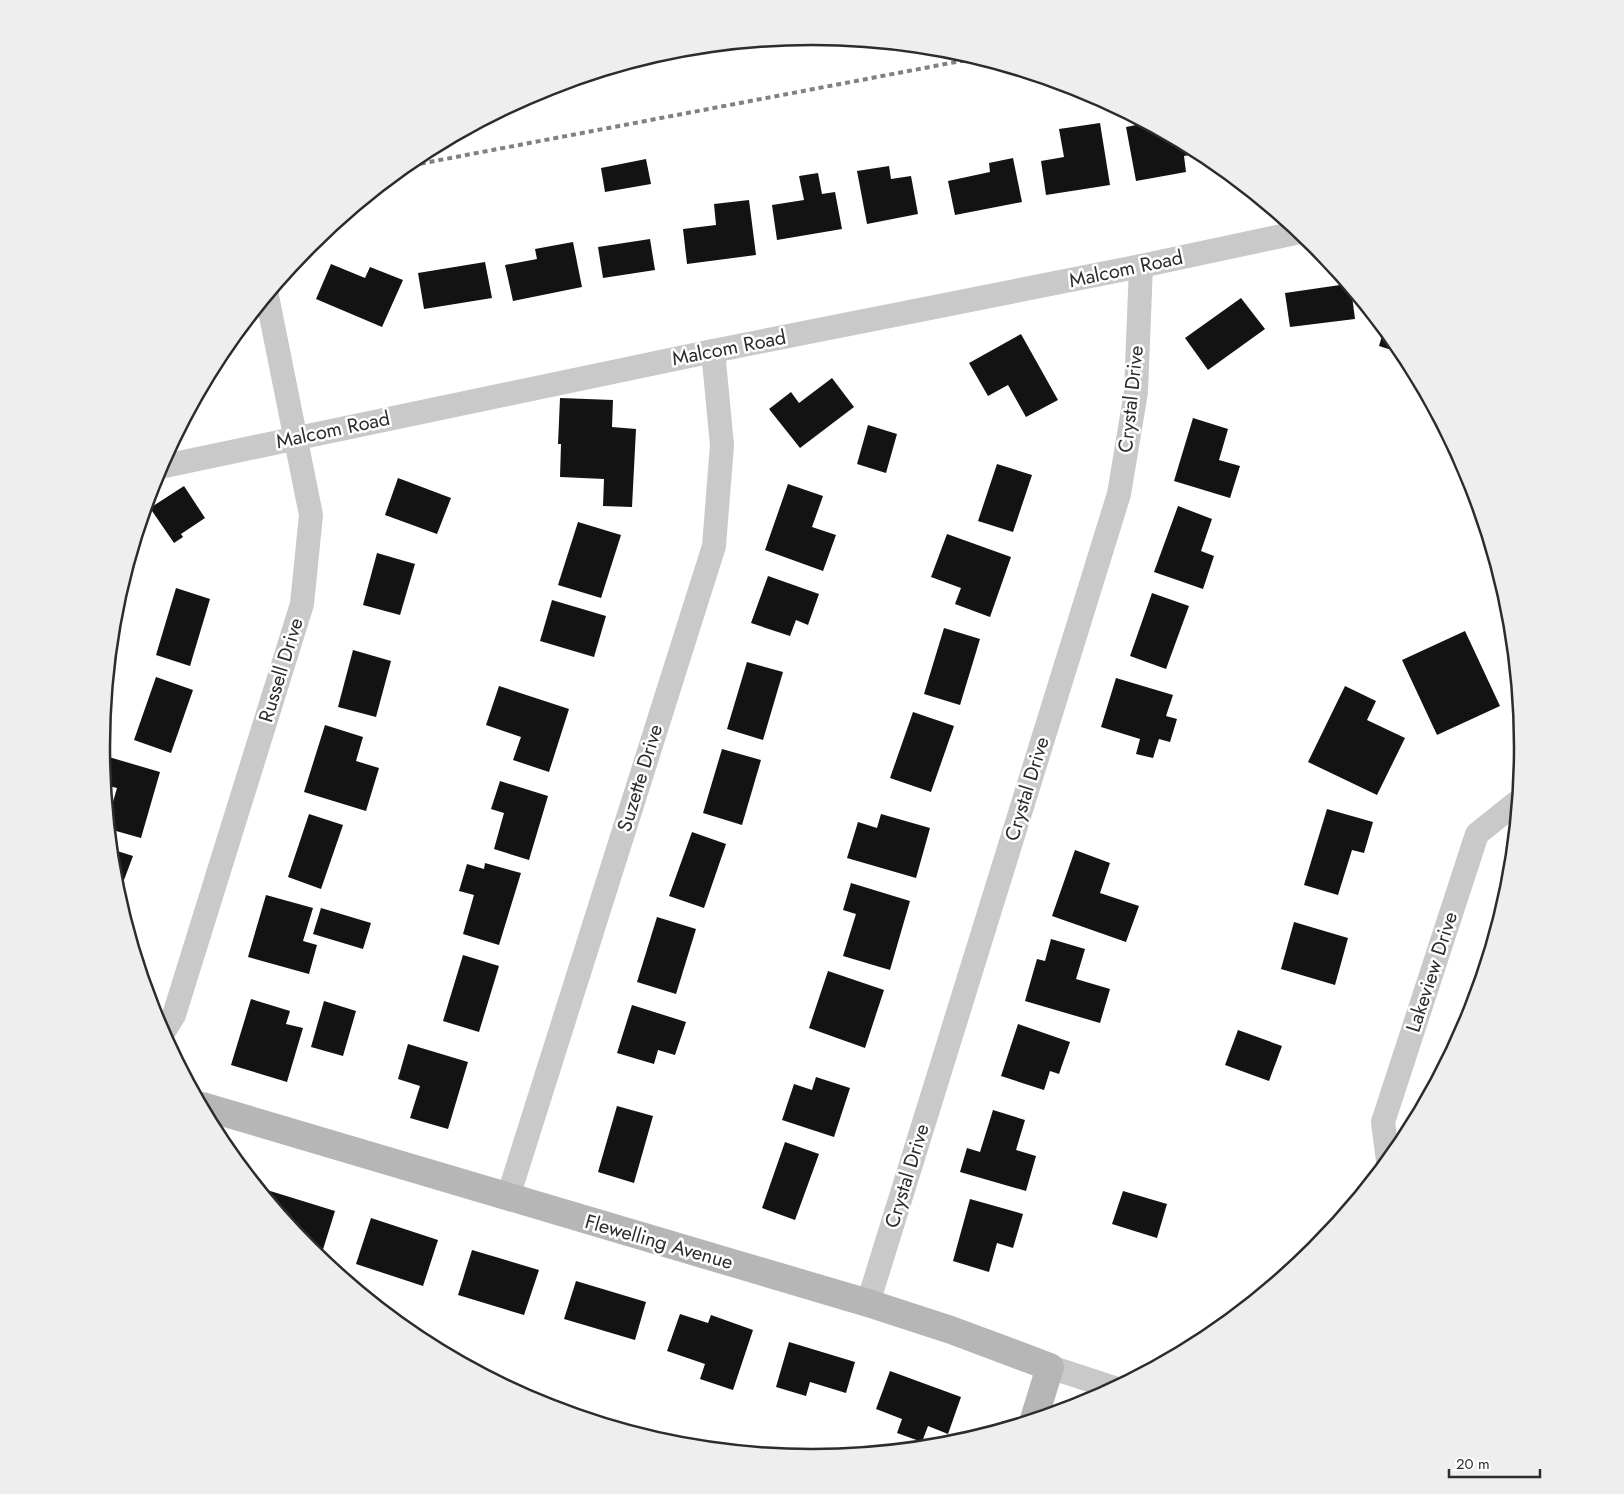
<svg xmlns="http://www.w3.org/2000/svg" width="1624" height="1494" viewBox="0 0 1624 1494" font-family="Jost,sans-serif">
	<rect width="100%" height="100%" fill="#fff"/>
	<g fill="#131313">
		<polygon points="1100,123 1110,185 1046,195 1041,161 1064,157 1059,129"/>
		<polygon points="1146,123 1201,153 1184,156 1186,172 1136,181 1126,127"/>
		<polygon points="1013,158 1022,202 955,215 948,181 990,172 989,163"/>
		<polygon points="646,159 651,184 605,192 601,168"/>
		<polygon points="889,166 891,179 911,176 918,214 867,224 857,171"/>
		<polygon points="818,173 822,194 835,192 842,229 777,240 772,205 804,200 799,176"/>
		<polygon points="749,200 756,255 687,264 683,229 716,225 714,204"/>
		<polygon points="650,239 655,270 603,278 598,247"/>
		<polygon points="573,242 582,287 513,301 505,265 537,259 535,249"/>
		<polygon points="485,262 492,298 424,309 418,273"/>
		<polygon points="331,264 365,278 370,267 403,280 382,327 316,299"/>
		<polygon points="1347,284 1351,288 1355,319 1290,327 1285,293"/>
		<polygon points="1241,298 1265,329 1208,370 1185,338"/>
		<polygon points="1384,329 1403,352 1404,354 1379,346"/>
		<polygon points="1021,334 1058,400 1026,417 1008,385 988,396 969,363"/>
		<polygon points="832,378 854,407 800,448 769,409 791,392 799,403"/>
		<polygon points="560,398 613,400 612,427 636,429 632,507 603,506 604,479 560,477 561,444 558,444"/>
		<polygon points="1193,418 1228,429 1219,460 1240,466 1230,498 1174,481"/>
		<polygon points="868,425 897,434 886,473 857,464"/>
		<polygon points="997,464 1032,475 1013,532 978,521"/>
		<polygon points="398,478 451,498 437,534 385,515"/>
		<polygon points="788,484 823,496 812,527 836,535 823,571 765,550"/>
		<polygon points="184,486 205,518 181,534 183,537 174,543 150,508"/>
		<polygon points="1178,506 1212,519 1201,551 1214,556 1203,589 1154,572"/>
		<polygon points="578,522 621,535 601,598 558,585"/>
		<polygon points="947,534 1011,557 990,617 955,604 961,588 931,577"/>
		<polygon points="377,553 415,564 400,615 363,605"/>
		<polygon points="768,576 819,594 808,625 796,620 790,636 751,623"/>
		<polygon points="176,588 210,599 190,666 156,655"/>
		<polygon points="1152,593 1189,606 1166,669 1130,656"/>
		<polygon points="552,600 606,616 594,657 540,641"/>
		<polygon points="944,628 980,639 960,705 924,694"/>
		<polygon points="1465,631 1500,706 1437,735 1402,660"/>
		<polygon points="353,650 391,661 376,717 338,707"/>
		<polygon points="747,662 783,672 763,740 727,729"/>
		<polygon points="156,677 193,690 171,753 134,740"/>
		<polygon points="1116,678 1173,695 1166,716 1177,719 1170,742 1159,739 1153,758 1136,754 1140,739 1101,727"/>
		<polygon points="499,686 569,709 549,772 513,760 521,737 486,725"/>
		<polygon points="1345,686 1376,701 1367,720 1405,738 1377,795 1308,762"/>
		<polygon points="913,712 954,726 931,792 890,778"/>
		<polygon points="325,725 363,737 356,761 379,768 366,811 304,792"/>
		<polygon points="722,749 761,760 742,825 703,813"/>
		<polygon points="102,755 160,772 141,838 109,829 108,819 117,788 105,785"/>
		<polygon points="500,781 548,796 529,860 494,849 504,813 491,809"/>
		<polygon points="1327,809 1373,822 1364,853 1352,850 1338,895 1304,885"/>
		<polygon points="309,814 343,825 321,889 288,877"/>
		<polygon points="881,814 930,828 916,878 847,858 858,822 877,828"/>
		<polygon points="692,832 726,844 704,908 669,896"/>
		<polygon points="111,849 133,856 118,896 115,885"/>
		<polygon points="1075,850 1110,863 1100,893 1139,906 1126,942 1052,916"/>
		<polygon points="485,863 521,873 499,945 463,934 474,895 459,891 467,864 484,869"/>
		<polygon points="851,883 910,901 890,970 843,956 856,914 843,910"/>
		<polygon points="266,895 313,908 303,941 317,945 309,974 248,957"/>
		<polygon points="321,908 371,923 363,949 313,934"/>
		<polygon points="657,917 696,929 676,994 637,982"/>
		<polygon points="1294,922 1348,938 1335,985 1281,969"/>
		<polygon points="1051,939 1085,949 1076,979 1110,989 1100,1023 1025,1001 1037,959 1045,961"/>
		<polygon points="463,955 499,966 479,1032 443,1021"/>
		<polygon points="828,971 884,990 865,1048 809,1028"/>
		<polygon points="251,999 290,1011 286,1024 303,1028 287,1082 231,1065"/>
		<polygon points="324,1001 356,1011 343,1056 311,1047"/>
		<polygon points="632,1005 686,1022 675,1055 658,1050 654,1064 617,1053"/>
		<polygon points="1018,1024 1070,1042 1059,1074 1050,1071 1044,1090 1001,1076"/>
		<polygon points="1238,1030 1282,1046 1269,1081 1225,1065"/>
		<polygon points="408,1044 468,1062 448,1129 410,1118 420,1086 398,1079"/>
		<polygon points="816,1077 850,1088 834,1137 782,1120 794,1084 812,1090"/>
		<polygon points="617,1106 653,1116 634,1183 598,1172"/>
		<polygon points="993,1110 1025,1120 1016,1150 1036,1156 1026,1191 960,1172 967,1148 980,1152"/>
		<polygon points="785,1142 819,1154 795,1220 762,1208"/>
		<polygon points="267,1190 335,1211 320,1259 309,1249 265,1196"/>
		<polygon points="1123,1191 1167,1204 1157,1238 1112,1224"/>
		<polygon points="970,1199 1023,1214 1013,1248 997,1243 989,1272 953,1261"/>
		<polygon points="371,1218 438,1240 423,1286 356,1264"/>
		<polygon points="472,1250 539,1270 524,1315 458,1295"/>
		<polygon points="576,1281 646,1302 635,1340 564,1319"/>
		<polygon points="680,1314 708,1323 711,1315 753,1330 733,1390 700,1379 705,1364 667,1351"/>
		<polygon points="789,1342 855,1362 846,1393 810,1382 806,1396 776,1387"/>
		<polygon points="890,1371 961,1397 948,1434 928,1426 922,1442 897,1433 902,1419 876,1409"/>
	</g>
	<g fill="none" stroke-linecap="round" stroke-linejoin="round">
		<g stroke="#c9c9c9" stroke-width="24">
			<polyline points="160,467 713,351 1141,266 1300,232"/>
			<polyline points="163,1033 174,1015 302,604 311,515 267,296"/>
			<polyline points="1388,1161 1383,1122 1477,834 1517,802"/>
			<polyline points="508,1197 714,546 722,445 713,351"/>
			<polyline points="868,1303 1119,494 1136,392 1141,266"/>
			<polyline points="1050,1367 1114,1388"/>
		</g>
		<polyline stroke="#b6b6b6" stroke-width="28" points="202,1106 868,1303 951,1330 1050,1367 1034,1419"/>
		<polyline stroke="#818181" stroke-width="4" stroke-dasharray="5 4" stroke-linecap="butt" points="403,167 977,58"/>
	</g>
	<g text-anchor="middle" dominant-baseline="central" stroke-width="5" stroke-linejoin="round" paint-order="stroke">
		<g font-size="20" fill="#2c2c2c" stroke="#fff">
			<text transform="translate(1126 269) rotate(-12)">Malcom Road</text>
			<text transform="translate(729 348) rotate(-11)">Malcom Road</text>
			<text transform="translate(1131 399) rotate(-84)">Crystal Drive</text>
			<text transform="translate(333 430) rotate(-12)">Malcom Road</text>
			<text transform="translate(281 670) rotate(-73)">Russell Drive</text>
			<text transform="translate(640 778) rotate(-73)">Suzette Drive</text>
			<text transform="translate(1027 789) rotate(-73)">Crystal Drive</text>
			<text transform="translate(1432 972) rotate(-72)">Lakeview Drive</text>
			<text transform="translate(907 1176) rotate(-73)">Crystal Drive</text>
			<text transform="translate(659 1242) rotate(16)">Flewelling Avenue</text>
		</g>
	</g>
	<path d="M0 0H1624V1494H0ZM110 747a702 702 0 1 1 1404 0a702 702 0 1 1-1404 0Z" fill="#eee" fill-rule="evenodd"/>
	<path fill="none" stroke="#2c2c2c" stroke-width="2.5" d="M110 747a702 702 0 1 1 1404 0a702 702 0 1 1-1404 0Z"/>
	<path d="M1449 1469v8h91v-8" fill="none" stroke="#2c2c2c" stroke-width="2.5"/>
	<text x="1456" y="1469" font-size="15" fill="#2c2c2c" stroke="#ffffff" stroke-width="4" paint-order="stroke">20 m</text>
</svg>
